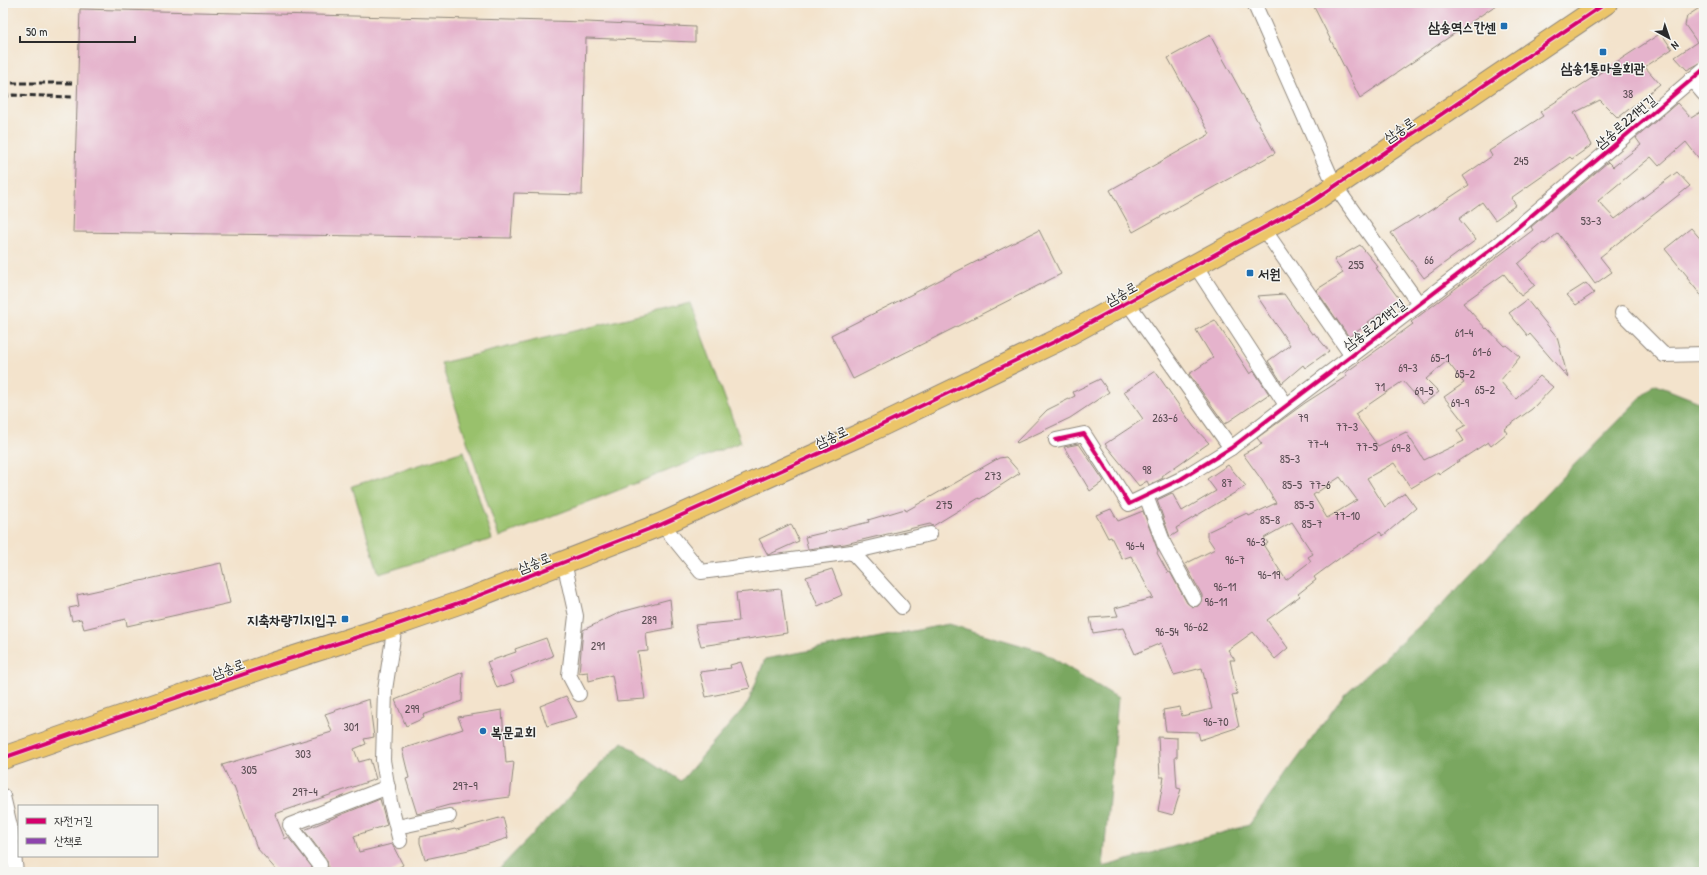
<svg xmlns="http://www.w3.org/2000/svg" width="1707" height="875" viewBox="0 0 1707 875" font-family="'Patrick Hand','Poor Story',sans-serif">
	<rect width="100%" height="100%" fill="#f6f6f2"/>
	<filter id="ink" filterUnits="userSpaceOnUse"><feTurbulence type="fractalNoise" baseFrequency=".025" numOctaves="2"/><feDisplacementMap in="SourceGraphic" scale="8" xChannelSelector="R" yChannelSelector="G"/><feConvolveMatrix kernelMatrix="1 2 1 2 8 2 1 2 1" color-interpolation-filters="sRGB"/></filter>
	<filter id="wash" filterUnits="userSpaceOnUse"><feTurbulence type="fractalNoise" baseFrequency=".012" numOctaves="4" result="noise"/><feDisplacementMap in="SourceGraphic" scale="16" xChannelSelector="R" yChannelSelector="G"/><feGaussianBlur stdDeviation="0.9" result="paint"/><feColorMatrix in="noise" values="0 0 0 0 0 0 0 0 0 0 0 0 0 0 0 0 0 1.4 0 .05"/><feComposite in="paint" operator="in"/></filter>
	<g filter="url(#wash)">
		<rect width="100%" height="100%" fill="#f3e3cc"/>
		<g fill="#99c16c" stroke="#62764c">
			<polygon points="690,303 741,442 499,537 441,363"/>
			<polygon points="464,451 492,539 379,574 352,486"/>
		</g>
		<polygon fill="#7aa760" stroke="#526946" points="1654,384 1704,404 1704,872 484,872 499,869 622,742 681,781 748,703 765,659 949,624 1041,651 1118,698 1103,867 1249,825 1344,695 1441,606 1566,473"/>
		<g id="blocks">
			<g fill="#e5b3cc" fill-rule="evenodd">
				<polygon points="1312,3 1499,3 1360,98"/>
				<polygon points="1704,5 1704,61 1687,70 1675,57 1697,42 1685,25 1687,16"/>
				<polygon points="80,9 587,22 695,27 695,42 586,38 582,195 514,193 511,238 73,232"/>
				<polygon points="1661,33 1672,49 1645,67 1660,84 1618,118 1600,100 1574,113 1592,145 1572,159 1570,157 1511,198 1516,205 1495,220 1482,202 1459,219 1476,240 1424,278 1391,233 1418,216 1419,218 1469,185 1463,176 1492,156 1489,151 1543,116 1540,112"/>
				<polygon points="1210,35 1275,153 1133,232 1110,190 1210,134 1168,58"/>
				<path d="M1677,103L1691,118L1704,110V165L1686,142L1659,166L1651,157L1598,201L1615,219L1677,172L1690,186L1600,257L1612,272L1595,284L1558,233L1545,244L1543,243L1518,264L1535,285L1521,296L1504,274L1463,303L1486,329L1487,328L1504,346L1506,345L1520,357L1500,381L1516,399L1540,376L1553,387L1532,409L1504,429L1507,433L1491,446L1488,442L1439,474L1438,472L1411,488L1394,463L1367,478L1385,507L1405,493L1416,508L1383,536L1380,532L1344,555L1314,577L1316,580L1298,594L1300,596L1267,620L1288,648L1275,659L1253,632L1228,650L1235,660H1230L1237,694L1232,695L1239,727L1200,740L1198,732L1166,731L1163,710L1180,707L1182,716L1212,709L1202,668L1174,675L1161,643L1135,654L1123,628L1093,633L1090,618L1118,616L1115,608L1153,598L1131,556L1122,559L1111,537L1108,538L1096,515L1111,509L1118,521L1143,511L1158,551L1157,553L1168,573L1170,572L1187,603L1193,607L1198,606L1202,600V595L1185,564L1215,549L1207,537V532L1247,513L1249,516L1276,503L1261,479L1243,454L1262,444L1257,438L1305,403L1347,376L1345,373L1413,324L1411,322L1533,230L1531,227L1608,162L1613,167L1641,145L1636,138ZM1447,361L1464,383L1444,397L1466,425L1457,430L1464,441L1424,460L1406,432L1378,446L1355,414L1403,381L1423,404L1439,392L1426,379ZM1340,477L1357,500L1327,518L1313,495ZM1292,522L1313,554L1308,557L1311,561L1286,580L1264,546L1268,543L1264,538Z"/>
				<polygon points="1691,228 1704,243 1704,299 1687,278 1688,277 1665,249"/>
				<polygon points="1039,230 1061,274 853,379 831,335"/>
				<polygon points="1360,245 1378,267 1376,268 1400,300 1368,322 1369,323 1349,337 1316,290 1343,273 1334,260"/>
				<polygon points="1586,283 1594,293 1576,305 1567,295"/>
				<polygon points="1284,294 1312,334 1314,333 1329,351 1305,368 1303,365 1282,383 1268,361 1290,345 1257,296"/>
				<polygon points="1527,300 1557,337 1568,378 1530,334 1528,336 1509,313"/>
				<polygon points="1215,320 1250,374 1254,371 1269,394 1225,424 1189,374 1213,358 1196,330"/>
				<polygon points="1155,371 1194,427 1209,443 1162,476 1163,478 1149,485 1147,481 1139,486 1105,444 1143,419 1124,392"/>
				<polygon points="1100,379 1109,392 1070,418 1017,443 1016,442 1047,410 1075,396 1073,392"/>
				<polygon points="1079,444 1104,481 1090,491 1064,447"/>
				<polygon points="1006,457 1020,473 980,499 979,498 933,526 930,524 845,544 808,549 805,537 869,522 868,520 905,509 906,511 999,458"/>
				<polygon points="1228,465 1246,486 1176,528 1178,532 1170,537 1157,500 1172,493 1182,511 1216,491 1207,479"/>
				<polygon points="791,524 799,541 768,555 759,539"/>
				<polygon points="221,563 230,603 127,626 126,619 84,629 81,619 72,621 69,608 79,606 77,595"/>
				<polygon points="832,569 842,595 818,606 806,577"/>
				<polygon points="781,589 787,633 701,646 695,625 739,621 736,593"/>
				<polygon points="670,599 673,628 646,633 648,651 638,652 645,699 617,701 612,675 589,681 588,672 579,673 583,630 621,612"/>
				<polygon points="546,638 553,656 510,673 514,682 497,688 487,662 516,652 515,649"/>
				<polygon points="741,662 750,688 706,697 700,672 731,668 730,665"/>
				<polygon points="463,672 462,701 423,715 424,718 406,726 395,700"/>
				<polygon points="566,696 577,717 547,726 540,706"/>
				<polygon points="369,699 374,737 364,739 366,744 354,749 359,762 370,759 376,779 275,814 285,839 288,837 316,872 278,872 257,848 234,786 232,786 222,765 332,732 325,714"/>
				<polygon points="502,710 506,763 514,762 510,797 449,805 417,814 406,779 409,778 402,749 463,729 458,717"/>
				<polygon points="1158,737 1177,738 1177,757 1175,757 1177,788 1181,789 1173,815 1158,811 1164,777 1160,777"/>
				<polygon points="380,799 387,825 354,836 359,852 392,844 403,865 391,872 325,872 328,868 327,860 304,830"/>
				<polygon points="503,817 508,838 469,850 425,859 420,843 420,837 455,829 456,830"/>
			</g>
		</g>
	</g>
	<g filter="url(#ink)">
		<use href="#blocks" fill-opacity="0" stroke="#8f877c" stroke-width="1"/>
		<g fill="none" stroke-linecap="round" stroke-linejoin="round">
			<g stroke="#8f877c" stroke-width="16">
				<g id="minor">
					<polyline points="1254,3 1335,186 1419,304"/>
					<polyline points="1691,79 1704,94"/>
					<polyline points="1263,228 1352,356"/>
					<polyline points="1195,265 1286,405"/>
					<polyline points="1127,302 1231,448"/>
					<polyline points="1622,313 1664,355 1704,354"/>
					<polyline points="1056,440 1084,434 1129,504 1181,479 1231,448 1498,244 1704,69"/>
					<polyline points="1146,496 1164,544 1194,599"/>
					<polyline points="662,524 701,572 852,552 930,534"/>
					<polyline points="852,552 902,607"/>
					<polyline points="564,562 576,616 569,675 579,694"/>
					<polyline points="395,625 385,690 383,760 390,802 400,841"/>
					<polyline points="3,796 11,830 16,872"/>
					<polyline points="397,827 449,816"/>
					<polyline points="320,865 290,825 388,787"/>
				</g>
			</g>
			<g stroke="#8f877c" stroke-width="24">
				<polyline id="primary" points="3,758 273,664 395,625 467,600 662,524 871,430 1056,341 1313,201 1606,3"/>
			</g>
			<use href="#minor" stroke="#fff" stroke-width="14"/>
			<use href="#primary" stroke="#ecc569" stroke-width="22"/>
			<g stroke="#2b2b2b" stroke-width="3" stroke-dasharray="6 3" stroke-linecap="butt">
				<polyline points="3,83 75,83"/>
				<polyline points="3,97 13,95 73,97"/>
			</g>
			<polyline stroke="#8e44ad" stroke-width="3" stroke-dasharray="6 3" stroke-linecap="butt" points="1702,872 1701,853 1704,851"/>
			<g stroke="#f6f6f2" stroke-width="6">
				<g id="cycleway">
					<polyline points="1056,440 1084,434 1129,504 1181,479 1231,448 1498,244 1704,69"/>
					<polyline points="3,758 273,664 395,625 467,600 662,524 871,430 1056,341 1313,201 1606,3"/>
				</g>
			</g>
			<use href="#cycleway" stroke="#d6006c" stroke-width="4"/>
		</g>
	</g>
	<g fill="#1f6fb2" stroke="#f6f6f2" stroke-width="1.5">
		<rect x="1500" y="22" width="8" height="8" rx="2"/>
		<rect x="1599" y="48" width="8" height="8" rx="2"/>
		<rect x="1246" y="269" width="8" height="8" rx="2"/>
		<rect x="341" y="615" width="8" height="8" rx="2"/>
		<circle cx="483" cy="731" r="4"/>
	</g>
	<g text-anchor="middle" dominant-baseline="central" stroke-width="3" stroke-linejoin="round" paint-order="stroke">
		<g font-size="12" fill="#5a4d53">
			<text x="1628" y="93">38</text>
			<text x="1521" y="160">245</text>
			<text x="1591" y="220">53-3</text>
			<text x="1429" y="259">66</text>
			<text x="1356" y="264">255</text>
			<text x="1464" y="332">61-4</text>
			<text x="1482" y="351">61-6</text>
			<text x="1440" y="357">65-1</text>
			<text x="1408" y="367">69-3</text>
			<text x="1465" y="373">65-2</text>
			<text x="1380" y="386">71</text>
			<text x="1485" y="389">65-2</text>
			<text x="1424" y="390">69-5</text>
			<text x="1460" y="402">69-9</text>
			<text x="1165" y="417">263-6</text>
			<text x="1303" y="417">79</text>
			<text x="1347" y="426">77-3</text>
			<text x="1318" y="443">77-4</text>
			<text x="1367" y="446">77-5</text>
			<text x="1401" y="447">69-8</text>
			<text x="1290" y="458">85-3</text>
			<text x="1147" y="469">98</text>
			<text x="993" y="475">273</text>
			<text x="1227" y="482">87</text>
			<text x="1292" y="484">85-5</text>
			<text x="1320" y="484">77-6</text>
			<text x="944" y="504">275</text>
			<text x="1304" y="504">85-5</text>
			<text x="1347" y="515">77-10</text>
			<text x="1270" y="519">85-8</text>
			<text x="1312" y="523">85-7</text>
			<text x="1256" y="541">96-3</text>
			<text x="1135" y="545">96-4</text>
			<text x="1235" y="559">96-7</text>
			<text x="1269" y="574">96-19</text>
			<text x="1225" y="586">96-11</text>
			<text x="1216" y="601">96-11</text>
			<text x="649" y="619">289</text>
			<text x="1196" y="626">96-62</text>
			<text x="1167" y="631">96-54</text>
			<text x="598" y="645">291</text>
			<text x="412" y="708">299</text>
			<text x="1216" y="721">96-70</text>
			<text x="351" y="726">301</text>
			<text x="303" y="753">303</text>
			<text x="249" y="769">305</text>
			<text x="465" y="785">297-9</text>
			<text x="305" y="791">297-4</text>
		</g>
		<g font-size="14" font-weight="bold" fill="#2b2b2b" stroke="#f6f6f2" text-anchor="end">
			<text x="1496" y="26">삼송역스칸센</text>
			<text x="1603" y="67" text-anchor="middle">삼송1통마을회관</text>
			<text x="1258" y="273" text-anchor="start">서원</text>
			<text x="337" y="619">지축차량기지입구</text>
			<text x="491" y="731" text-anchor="start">복문교회</text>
		</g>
		<g font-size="14" fill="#2b2b2b" stroke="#f6f6f2">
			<text transform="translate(1625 121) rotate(-40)">삼송로221번길</text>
			<text transform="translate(1399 129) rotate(-34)">삼송로</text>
			<text transform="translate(1121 293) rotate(-29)">삼송로</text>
			<text transform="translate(1374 324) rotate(-37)">삼송로221번길</text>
			<text transform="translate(831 436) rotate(-24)">삼송로</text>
			<text transform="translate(534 562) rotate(-21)">삼송로</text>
			<text transform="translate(228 668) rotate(-19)">삼송로</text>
		</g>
	</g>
	<rect width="1707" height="875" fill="none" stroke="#f6f6f2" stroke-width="16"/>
	<rect x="18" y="805" width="140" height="52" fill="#f6f6f2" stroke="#a5a5a2"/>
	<rect x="26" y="818" width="20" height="6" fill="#d6006c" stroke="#a5a5a2"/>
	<text x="54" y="825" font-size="12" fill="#2b2b2b">자전거길</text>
	<rect x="26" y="838" width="20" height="6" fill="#8e44ad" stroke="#a5a5a2"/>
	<text x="54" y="845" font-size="12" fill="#2b2b2b">산책로</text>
	<g transform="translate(1669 38) rotate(140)" stroke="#f6f6f2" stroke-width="3" paint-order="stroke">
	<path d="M0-3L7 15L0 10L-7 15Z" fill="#2b2b2b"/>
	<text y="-6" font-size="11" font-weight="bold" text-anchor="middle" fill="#2b2b2b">N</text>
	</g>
	<path d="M20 36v6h115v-6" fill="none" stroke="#2b2b2b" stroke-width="2"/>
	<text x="26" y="36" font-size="12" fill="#2b2b2b" stroke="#f6f6f2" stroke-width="3" paint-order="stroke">50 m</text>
</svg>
